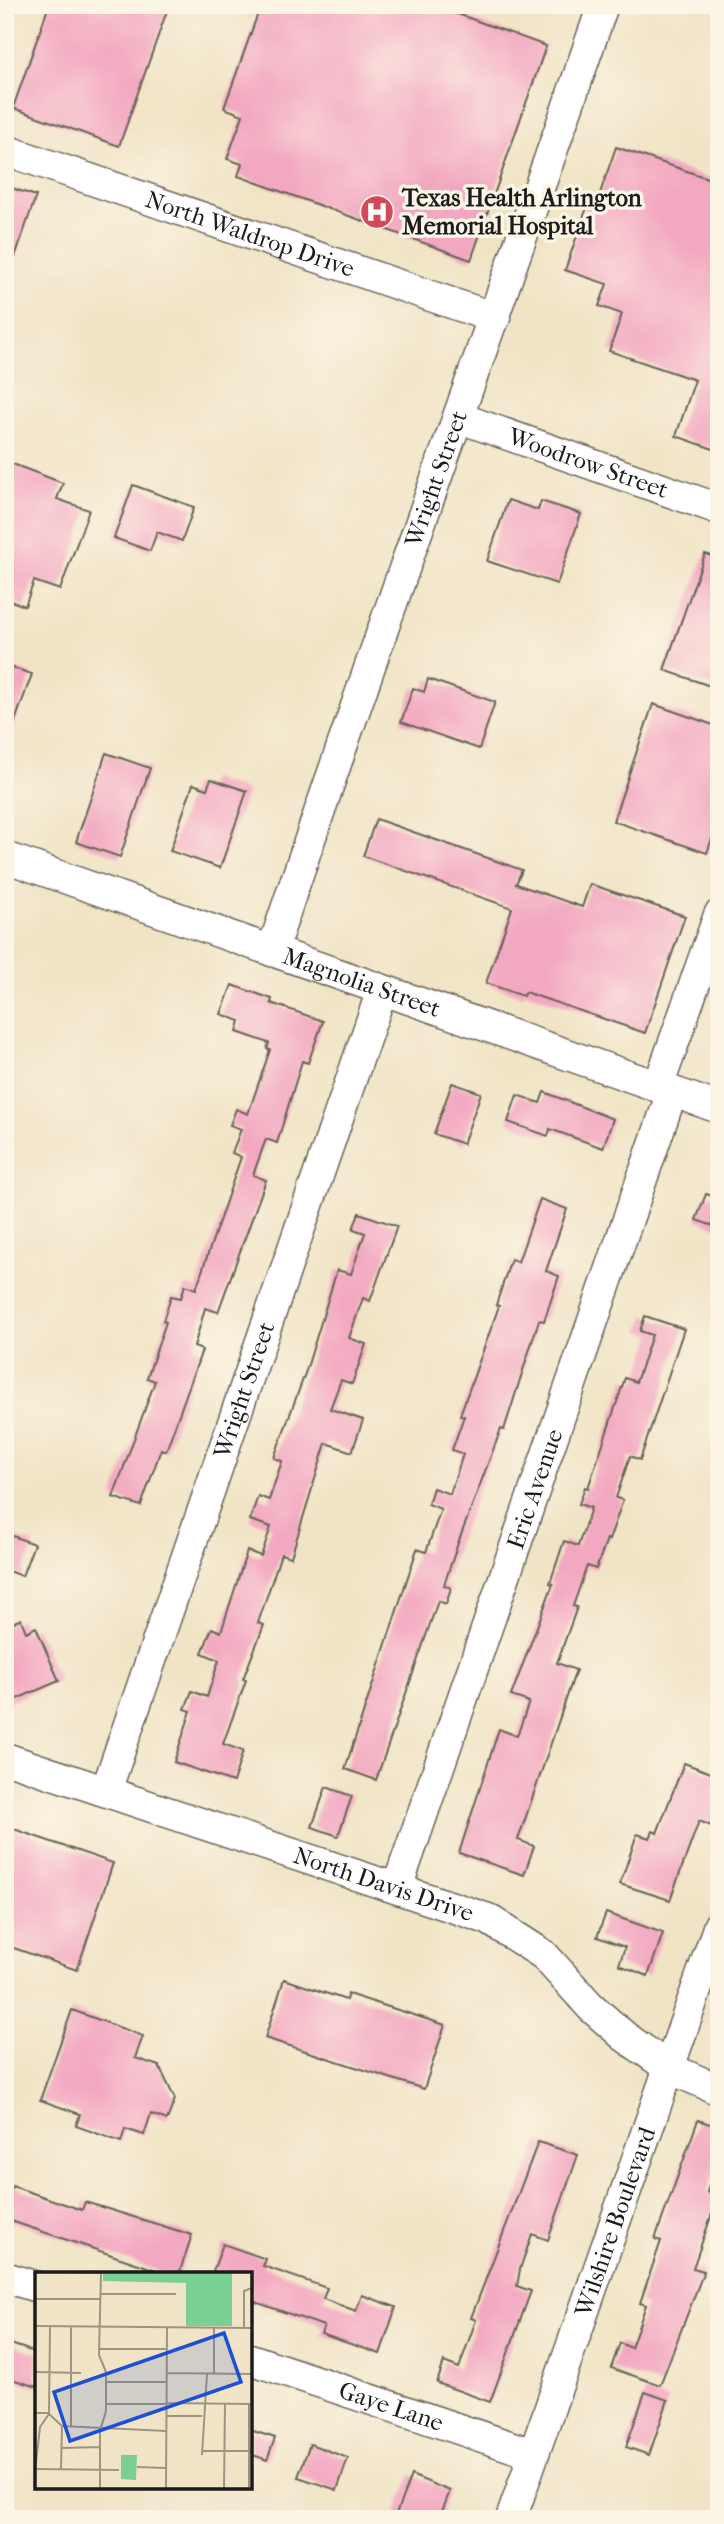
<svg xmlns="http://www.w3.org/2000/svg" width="724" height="2524" viewBox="0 0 724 2524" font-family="'IM FELL French Canon',serif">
	<rect width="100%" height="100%" fill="#fcf5e5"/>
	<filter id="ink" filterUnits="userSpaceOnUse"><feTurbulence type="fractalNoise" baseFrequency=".0143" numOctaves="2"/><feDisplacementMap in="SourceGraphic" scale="14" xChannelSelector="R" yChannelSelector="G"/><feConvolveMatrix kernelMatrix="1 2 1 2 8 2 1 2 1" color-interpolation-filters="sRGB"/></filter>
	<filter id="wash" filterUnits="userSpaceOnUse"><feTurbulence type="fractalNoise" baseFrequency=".00686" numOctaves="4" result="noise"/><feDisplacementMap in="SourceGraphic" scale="28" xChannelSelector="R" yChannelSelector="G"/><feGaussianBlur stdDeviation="1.57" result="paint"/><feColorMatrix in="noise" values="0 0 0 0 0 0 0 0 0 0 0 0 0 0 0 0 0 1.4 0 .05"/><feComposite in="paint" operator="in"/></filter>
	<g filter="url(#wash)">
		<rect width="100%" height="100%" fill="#f1e4c6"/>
		<g id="blocks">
			<g fill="#f3a8c1">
				<polygon points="49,5 169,5 119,146 13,108"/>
				<polygon points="261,5 433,5 546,46 471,260 238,176 242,164 227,159 243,115 224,108"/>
				<polygon points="616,147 719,182 719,451 676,436 695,380 609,351 622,314 599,306 607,284 565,270 591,196 598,199"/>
				<polygon points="5,186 36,196 8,277 5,276"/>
				<polygon points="10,463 63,483 57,499 89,510 60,590 34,581 25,606 5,599 5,476"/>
				<polygon points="133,485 194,507 182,541 157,532 150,551 114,538"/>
				<polygon points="508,500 538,510 541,501 581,514 557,584 487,561"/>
				<polygon points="705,554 719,558 719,628 712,647 719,649 719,689 664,670"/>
				<polygon points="5,665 32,674 7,743 5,743"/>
				<polygon points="428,679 495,702 479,749 401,722 413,688 424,692"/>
				<polygon points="653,704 719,727 719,819 707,853 613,821"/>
				<polygon points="106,753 150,768 120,857 76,842"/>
				<polygon points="211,779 247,791 220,868 170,851 193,784 207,789"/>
				<polygon points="376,819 522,870 516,884 582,907 590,884 685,916 645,1033 525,992 523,996 486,983 512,908 363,856"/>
				<polygon points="232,985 272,999 271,1003 323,1021 308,1063 302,1061 277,1143 266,1139 253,1175 266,1180 218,1312 205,1308 194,1347 202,1350 166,1451 161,1449 141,1506 113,1497 155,1381 147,1378 166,1322 163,1321 171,1296 181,1298 185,1285 196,1289 241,1157 232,1153 241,1129 230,1125 236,1109 248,1114 270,1050 267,1049 269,1043 237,1032 240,1021 221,1014"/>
				<polygon points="452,1083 481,1093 463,1144 434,1134"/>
				<polygon points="544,1092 613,1119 603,1148 550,1129 548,1136 508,1122 517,1095 540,1103"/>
				<polygon points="706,1194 719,1198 719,1228 696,1220"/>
				<polygon points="540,1199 567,1209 546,1271 559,1276 544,1321 539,1320 504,1430 501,1429 458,1543 444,1585 451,1588 446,1604 438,1601 376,1780 345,1769 417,1549 426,1552 441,1509 428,1504 433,1488 450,1494 463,1454 452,1450 464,1416 460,1415 499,1306 496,1305 511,1259 518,1262"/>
				<polygon points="359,1213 397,1226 370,1301 363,1298 349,1338 366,1344 352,1384 341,1380 330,1409 363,1420 352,1452 326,1443 291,1557 281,1554 258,1623 264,1625 243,1679 246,1680 223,1744 243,1751 233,1782 174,1762 191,1711 185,1709 192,1691 207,1697 219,1660 202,1653 212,1628 221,1632 247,1551 261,1556 271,1527 250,1520 258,1496 269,1500 282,1461 274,1458 307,1368 337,1270 351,1274 365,1233 353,1229"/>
				<polygon points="645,1316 684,1329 640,1460 630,1456 616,1498 623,1500 609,1540 607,1539 596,1569 587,1566 573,1606 577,1607 557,1663 576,1670 518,1840 534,1846 524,1875 459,1853 499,1729 517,1736 529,1702 511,1696 553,1584 550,1583 564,1541 578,1546 591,1508 579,1504 585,1487 588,1488 625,1378 636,1382 652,1335 640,1331"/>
				<polygon points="5,1533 34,1544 22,1576 5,1570"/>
				<polygon points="21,1619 26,1632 36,1627 59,1681 5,1704 5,1626"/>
				<polygon points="684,1763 719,1776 713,1791 719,1794 719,1829 699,1821 670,1900 620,1884 637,1834 650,1838 653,1831 657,1833"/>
				<polygon points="326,1787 352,1796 338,1836 312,1827"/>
				<polygon points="5,1826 113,1863 77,1970 5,1945"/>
				<polygon points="606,1913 663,1933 648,1976 619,1965 625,1947 597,1937"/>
				<polygon points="284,1979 346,2000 348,1994 445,2025 424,2089 265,2038"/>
				<polygon points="72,2010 143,2036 135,2058 159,2066 175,2099 167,2120 151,2114 144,2135 125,2129 121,2142 76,2126 80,2114 40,2100"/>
				<polygon points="698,2120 719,2127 719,2158 707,2192 718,2196 693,2268 704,2271 660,2385 611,2368 620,2343 631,2348 646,2305 640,2303 661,2241 655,2239"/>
				<polygon points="538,2142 578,2155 548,2240 532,2234 520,2269 517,2286 531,2291 490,2402 437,2383 444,2362 459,2368 476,2320 471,2318"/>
				<polygon points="12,2186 82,2210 85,2202 192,2235 179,2274 168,2274 5,2219 5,2207"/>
				<polygon points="223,2244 266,2259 263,2266 327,2288 323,2299 356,2311 362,2295 396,2307 380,2354 321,2334 324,2326 250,2300 250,2274 212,2274"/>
				<polygon points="5,2342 37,2353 37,2387 5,2377"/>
				<polygon points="645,2392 668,2400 649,2455 626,2447"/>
				<polygon points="250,2430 275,2438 267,2460 250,2454"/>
				<polygon points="310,2444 348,2458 337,2490 298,2477"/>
				<polygon points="411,2475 450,2491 439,2519 394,2519"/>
			</g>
		</g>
	</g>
	<g filter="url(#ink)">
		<use href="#blocks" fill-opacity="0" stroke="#676258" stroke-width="2"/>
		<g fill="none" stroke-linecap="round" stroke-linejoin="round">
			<g stroke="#676258" stroke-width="33">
				<g id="minor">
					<path id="s1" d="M5,150L495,318"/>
					<path id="s2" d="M460,418L719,509"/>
					<path id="s3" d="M5,857L719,1108"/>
					<path id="s4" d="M272,951C378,634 494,321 603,5"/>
					<polyline points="658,1087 719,915"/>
					<path id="s5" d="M5,1758L488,1919L544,1955L591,2007L624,2036L669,2068L719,2090"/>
					<path id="s6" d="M106,1791L382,990"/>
					<path id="s7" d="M397,1888L672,1092"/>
					<polyline points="5,2277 37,2287"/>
					<path id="s8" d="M250,2359L533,2454"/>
					<path id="s9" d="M511,2519L719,1925"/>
				</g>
			</g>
			<use href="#minor" stroke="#fff" stroke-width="30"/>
		</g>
	</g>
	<defs>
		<g id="hospital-disc" transform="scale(1.75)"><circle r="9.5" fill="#d1495b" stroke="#fcf5e5"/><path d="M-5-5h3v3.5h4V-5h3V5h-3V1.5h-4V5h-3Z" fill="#fff"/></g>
	</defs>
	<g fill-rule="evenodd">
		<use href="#hospital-disc" x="377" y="212"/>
	</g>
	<g text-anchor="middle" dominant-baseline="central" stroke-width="7" stroke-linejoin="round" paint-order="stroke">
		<g font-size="24" font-weight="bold" fill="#1c1c1c" stroke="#fcf5e5" text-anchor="start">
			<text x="402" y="198">Texas Health Arlington<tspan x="402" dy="28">Memorial Hospital</tspan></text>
		</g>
		<g font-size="24" fill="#1c1c1c" stroke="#fcf5e5">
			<text stroke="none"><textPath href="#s1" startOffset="259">North Waldrop Drive</textPath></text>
			<text stroke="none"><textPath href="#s2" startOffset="136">Woodrow Street</textPath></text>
			<text stroke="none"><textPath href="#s4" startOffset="500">Wright Street</textPath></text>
			<text stroke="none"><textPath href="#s3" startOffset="378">Magnolia Street</textPath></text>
			<text stroke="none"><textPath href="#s6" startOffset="424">Wright Street</textPath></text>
			<text stroke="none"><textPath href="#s7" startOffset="422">Eric Avenue</textPath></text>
			<text stroke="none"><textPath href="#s5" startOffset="399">North Davis Drive</textPath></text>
			<text stroke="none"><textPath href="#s9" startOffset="315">Wilshire Boulevard</textPath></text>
			<text stroke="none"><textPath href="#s8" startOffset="149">Gaye Lane</textPath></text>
		</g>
	</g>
	<g transform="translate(35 2272)">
		<rect width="217" height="217" fill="#f1e4c6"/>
		<path d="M68,0H197V54H151V11L68,9ZM86,183H102L101,208L86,207Z" fill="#79cf94"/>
		<path fill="none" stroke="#9c9482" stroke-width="2" d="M25,0L66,1M65,22H141M0,27H65M0,54L217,56M36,55V154M209,55V19L217,16M64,77H131M0,100L46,101M131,101L217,102M179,102V55M71,110H131M131,131L217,132M71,132H131M0,141H13L27,154L131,159M131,144H167M27,176L65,175M167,179H217M167,183L172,102M102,195L131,196M2,197L84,198M26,198L27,154M0,200L5,155L14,142L15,54M65,217V159L71,139V100L64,83L66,0M131,217L132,55M189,217L190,131M214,217V132"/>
		<path fill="#1d4ed8" fill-opacity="0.15" stroke="#1d4ed8" stroke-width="3.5" d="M189,61L206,110L35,169L19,120Z"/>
		<rect width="217" height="217" fill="none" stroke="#1c1c1c" stroke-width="3.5"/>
	</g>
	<rect width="724" height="2524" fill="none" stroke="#fcf5e5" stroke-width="28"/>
</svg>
